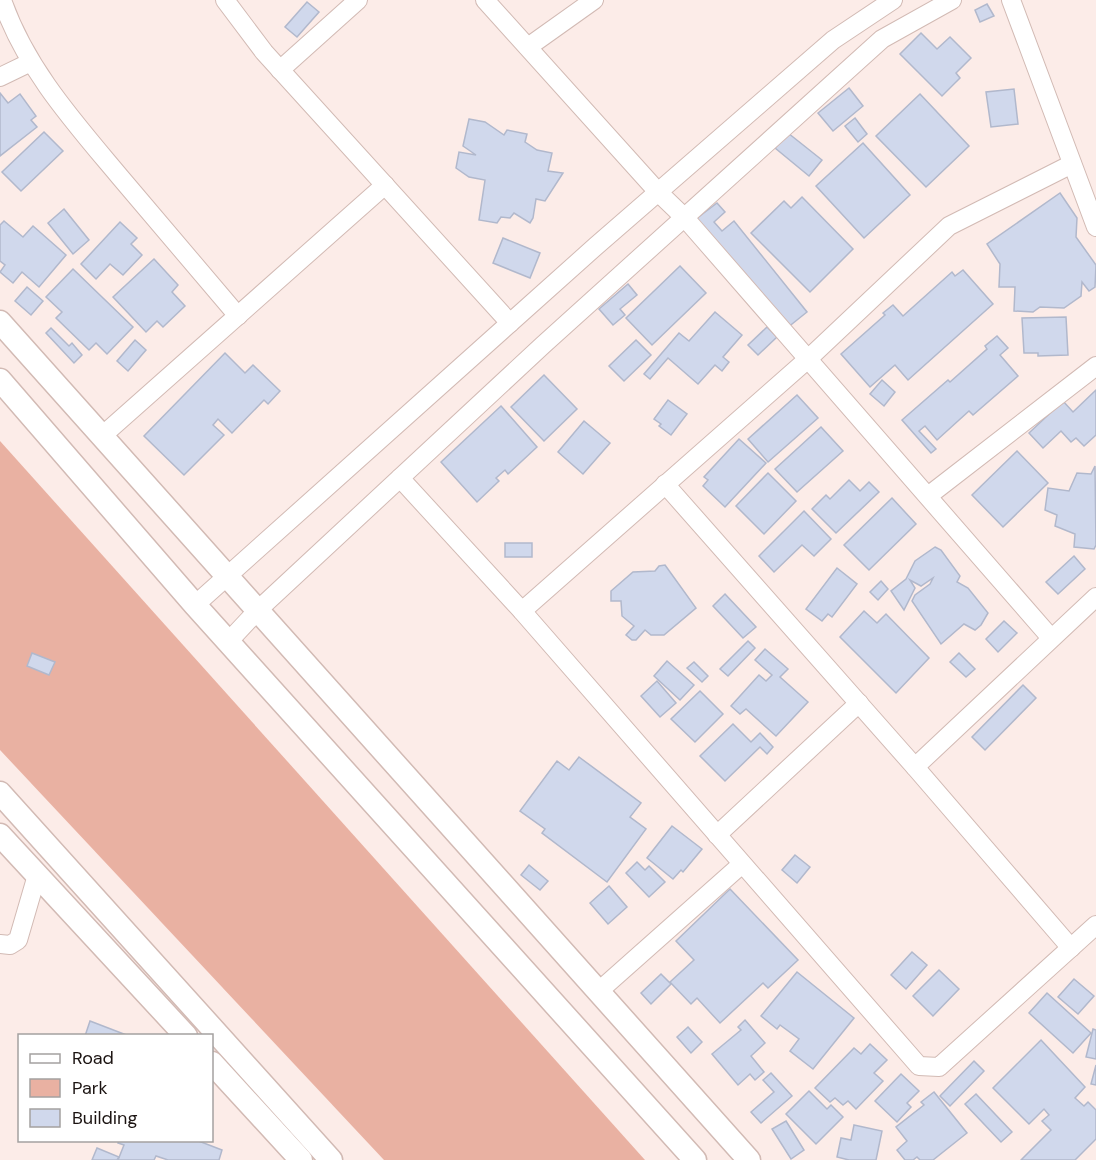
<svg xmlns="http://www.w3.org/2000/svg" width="1096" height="1160" viewBox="0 0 1096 1160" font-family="'DM Sans',sans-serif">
	<rect width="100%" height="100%" fill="#fcece8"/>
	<polygon fill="#e9b1a2" points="0,441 645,1160 384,1160 0,750"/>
	<g fill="#d0d8ec" stroke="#b1b8cc" stroke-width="1.5">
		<polygon points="307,2 319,12 297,37 285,27"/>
		<polygon points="987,4 994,16 980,22 975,10"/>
		<polygon points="921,33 937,49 950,37 971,58 956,73 960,78 942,96 900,54"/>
		<polygon points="849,88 863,106 833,131 818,113"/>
		<polygon points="1014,89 1018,124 991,127 986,92"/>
		<polygon points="0,93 8,103 20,94 36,116 31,120 37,127 0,156"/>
		<polygon points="920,94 969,146 926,187 876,136"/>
		<polygon points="855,118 867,134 858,142 845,126"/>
		<polygon points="469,119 485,122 504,135 507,130 527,134 525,142 537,150 552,153 548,171 563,173 545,201 536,199 533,218 530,223 514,213 510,218 501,217 497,223 479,220 485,180 469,177 456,168 459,152 476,155 463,146"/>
		<polygon points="44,132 63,151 21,191 2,172"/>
		<polygon points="788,133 822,160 809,176 775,148"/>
		<polygon points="863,143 910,195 864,238 816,186"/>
		<polygon points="1060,193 1077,218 1076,237 1096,265 1095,287 1089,291 1082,282 1081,296 1064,308 1040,307 1033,312 1014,311 1015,287 999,287 1000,264 987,244"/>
		<polygon points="802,197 853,249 810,292 751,233 784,201 791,208"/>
		<polygon points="717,203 725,212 714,222 722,231 734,221 807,312 787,328 696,219"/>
		<polygon points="64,209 89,240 73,254 48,223"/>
		<polygon points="4,221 23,237 33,226 66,255 39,287 22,272 13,283 0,272 5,265 0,261 0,225"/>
		<polygon points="120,222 137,238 131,244 142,255 123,275 110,264 96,279 81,264"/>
		<polygon points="503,238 540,253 530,278 493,263"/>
		<polygon points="154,259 178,285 172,292 185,306 163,327 157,321 146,332 113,297"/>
		<polygon points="680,266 706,293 652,345 626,318"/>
		<polygon points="73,269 133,327 107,354 96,343 89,350 56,318 62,312 46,297"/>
		<polygon points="963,270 993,304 908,380 895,365 870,387 841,354 885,315 883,313 893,305 903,316 952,272 955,276"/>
		<polygon points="628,284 637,295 620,309 625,315 613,325 599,309"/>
		<polygon points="27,287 43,301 31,315 15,301"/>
		<polygon points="715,312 742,335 723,357 729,362 722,371 715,365 698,384 668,358 650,379 644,374 679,333 689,341"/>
		<polygon points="1066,317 1068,355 1038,356 1038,353 1024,353 1022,318"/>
		<polygon points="767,327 777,337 758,355 748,345"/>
		<polygon points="51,328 69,346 72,343 82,355 74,363 46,333"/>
		<polygon points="997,336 1008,348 1000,355 1018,376 973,415 969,411 937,440 925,426 919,431 936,449 931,453 902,420 948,380 950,382 987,349 985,346"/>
		<polygon points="135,340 146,350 128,371 117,361"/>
		<polygon points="636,340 651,355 624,381 609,366"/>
		<polygon points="225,353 245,373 253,365 280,391 268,404 264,400 232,433 218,419 213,425 224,435 184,475 144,436"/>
		<polygon points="544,375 577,409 544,441 511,407"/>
		<polygon points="882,380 895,392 884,406 870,394"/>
		<polygon points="1096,390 1096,435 1084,446 1076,438 1071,442 1061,431 1043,448 1029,433 1063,401 1073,412"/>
		<polygon points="797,395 818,418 768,462 748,439"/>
		<polygon points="668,400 687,414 671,435 659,426 661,424 654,419"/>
		<polygon points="501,406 537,447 508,474 505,470 496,478 499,481 477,502 441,462"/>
		<polygon points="584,421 610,443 583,474 558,452"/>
		<polygon points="821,427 843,451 797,492 775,469"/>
		<polygon points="739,439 766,463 725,507 703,486 708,480 704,477"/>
		<polygon points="1017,451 1048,483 1003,527 972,495"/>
		<polygon points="1095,466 1096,545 1094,549 1074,547 1075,534 1055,526 1057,515 1045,510 1048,488 1069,491 1077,473 1091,474"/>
		<polygon points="768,473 796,501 764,534 736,506"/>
		<polygon points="849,480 860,491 869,482 879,492 836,533 812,509 826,495 830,499"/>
		<polygon points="892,498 916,524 869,570 844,545"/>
		<polygon points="804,511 831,539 814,556 802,545 774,572 759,556"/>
		<rect x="505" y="543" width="27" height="14"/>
		<polygon points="935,547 941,550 960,576 957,582 968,588 988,613 981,625 975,630 964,624 941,644 912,601 915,595 930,584 933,578 921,586 910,580 915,588 904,610 891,591 906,579 915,561"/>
		<polygon points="1074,556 1085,569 1058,594 1046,582"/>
		<polygon points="665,565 696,608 664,635 651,635 645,630 636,640 632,640 626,635 634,626 622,616 621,601 611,601 611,591 633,572 655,571 659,566"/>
		<polygon points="837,568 857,584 832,617 828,614 822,621 806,609"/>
		<polygon points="881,581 888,589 878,600 870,592"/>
		<polygon points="725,594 756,627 743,638 713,606"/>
		<polygon points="864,611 877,623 886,614 929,658 896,693 840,637"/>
		<polygon points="1004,621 1017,633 998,652 986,639"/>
		<polygon points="748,641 755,648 728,676 720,669"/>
		<polygon points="765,649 788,669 780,677 808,702 776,736 746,709 740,714 731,706 759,675 766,681 772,675 755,660"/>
		<polygon points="32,653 55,662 49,675 27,666"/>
		<polygon points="959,653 975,669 966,677 950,662"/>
		<polygon points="667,661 694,685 680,700 654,676"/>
		<polygon points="694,662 708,676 702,682 687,668"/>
		<polygon points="657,681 676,703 660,717 641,696"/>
		<polygon points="1023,685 1036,698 985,750 972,737"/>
		<polygon points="700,691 723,714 695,742 671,719"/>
		<polygon points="733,724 751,742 760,733 773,747 767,754 760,747 725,781 700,756"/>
		<polygon points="579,757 641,803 630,817 646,829 607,882 542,833 545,829 520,811 557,761 569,770"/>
		<polygon points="672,826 702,849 683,872 681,870 673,879 647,858"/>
		<polygon points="795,855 810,867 797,883 782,870"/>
		<polygon points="637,862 645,870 649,866 665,882 649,897 626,873"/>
		<polygon points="529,865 548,881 540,890 521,875"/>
		<polygon points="609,886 627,907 608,924 590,903"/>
		<polygon points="730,889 798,960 768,988 763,983 720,1023 697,998 691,1004 670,982 694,960 676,941"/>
		<polygon points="912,952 927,965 906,989 891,975"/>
		<polygon points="939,970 959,989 933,1016 913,996"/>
		<polygon points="797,972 854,1018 813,1069 790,1051 799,1039 780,1025 777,1029 761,1016"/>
		<polygon points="661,974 671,984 651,1004 641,993"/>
		<polygon points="1074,979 1094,996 1078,1014 1058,997"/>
		<polygon points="1047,993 1091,1033 1073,1053 1029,1013"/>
		<polygon points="745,1020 765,1043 751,1056 764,1072 755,1080 750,1074 738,1085 712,1054 741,1030 738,1027"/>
		<polygon points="90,1021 129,1036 85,1036"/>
		<polygon points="688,1027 702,1042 691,1053 677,1037"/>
		<polygon points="1093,1029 1096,1030 1096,1059 1086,1057"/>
		<polygon points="1041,1040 1085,1087 1075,1098 1084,1106 1088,1102 1096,1110 1096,1139 1075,1160 1021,1160 1051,1130 1042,1121 1049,1115 1044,1109 1029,1124 993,1088"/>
		<polygon points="870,1044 887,1060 874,1073 883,1081 856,1109 848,1101 843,1105 835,1098 830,1102 815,1088 854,1048 861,1054"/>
		<polygon points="974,1061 984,1071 950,1106 940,1096"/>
		<polygon points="1096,1065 1096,1085 1091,1084"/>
		<polygon points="771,1073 792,1096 761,1123 751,1112 774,1092 763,1080"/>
		<polygon points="901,1074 919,1091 907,1103 911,1107 897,1122 875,1101"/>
		<polygon points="809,1091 827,1109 831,1105 843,1117 816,1144 786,1114"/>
		<polygon points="934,1092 967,1133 933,1160 920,1160 917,1157 913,1160 905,1160 897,1150 907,1141 896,1127 924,1105 921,1102"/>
		<polygon points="976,1094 1012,1132 1001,1142 965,1104"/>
		<polygon points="786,1121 804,1150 791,1159 772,1129"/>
		<polygon points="854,1125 882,1131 876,1160 849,1160 837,1157 841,1138 851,1140"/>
		<polygon points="119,1140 196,1140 222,1150 219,1160 168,1160 156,1156 154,1160 118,1160 124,1145 118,1143"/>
		<polygon points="97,1148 119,1157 117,1160 92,1160"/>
	</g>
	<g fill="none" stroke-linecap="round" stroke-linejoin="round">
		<g stroke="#d2bab4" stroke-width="20">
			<g id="minor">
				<path d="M2,0C26,69 74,122 120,177C159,223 198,269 238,316"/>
				<polyline points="225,0 264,52 510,323"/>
				<polyline points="485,0 658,192 685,218 1051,638"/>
				<polyline points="1011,0 1096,227"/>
				<polyline points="528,47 594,0"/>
				<polyline points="280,70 358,0"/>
				<polyline points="0,77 31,62"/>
				<polyline points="102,436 385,185"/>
				<polyline points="400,478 522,611 919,1066 939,1067 1096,925"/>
				<polyline points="665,484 915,767 1071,948"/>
				<polyline points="928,496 1096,366"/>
				<polyline points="195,605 596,246 833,40 893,0"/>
				<polyline points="522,611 808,359 949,226 1072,164"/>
				<polyline points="228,642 258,610 543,345 882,39 952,0"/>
				<polyline points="915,767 1096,597"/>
				<polyline points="717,835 859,703"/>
				<polyline points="0,944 10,945 18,940 37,875"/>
				<polyline points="599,991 742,864"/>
			</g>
		</g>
		<g stroke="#d2bab4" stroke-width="25">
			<g id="tertiary">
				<polyline points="0,322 749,1160"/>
				<polyline points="0,380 195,605 695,1160"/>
				<polyline points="0,793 331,1160"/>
				<polyline points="0,835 186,1036"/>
				<polyline points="212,1063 301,1160"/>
			</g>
		</g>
		<use href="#minor" stroke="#fff" stroke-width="18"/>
		<use href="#tertiary" stroke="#fff" stroke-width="22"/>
	</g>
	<rect x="18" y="1034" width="195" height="108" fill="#ffffff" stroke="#a4a1a0" stroke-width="1.5"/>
	<rect x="30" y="1054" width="30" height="9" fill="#ffffff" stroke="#a4a1a0" stroke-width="1.5"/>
	<text x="72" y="1064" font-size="18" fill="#1b1311">Road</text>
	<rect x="30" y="1079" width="30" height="18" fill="#e9b1a2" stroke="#a4a1a0" stroke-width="1.5"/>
	<text x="72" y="1094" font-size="18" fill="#1b1311">Park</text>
	<rect x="30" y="1109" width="30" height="18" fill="#d0d8ec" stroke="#a4a1a0" stroke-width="1.5"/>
	<text x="72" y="1124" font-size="18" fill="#1b1311">Building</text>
</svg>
